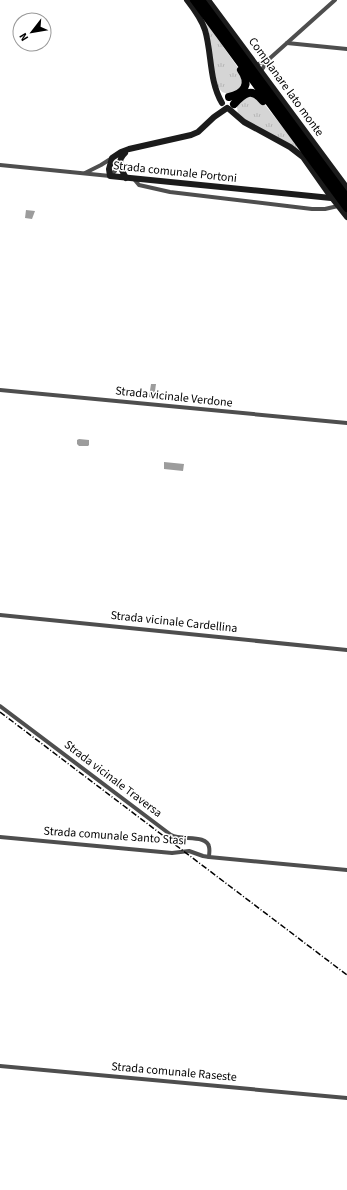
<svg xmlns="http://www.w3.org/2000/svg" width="347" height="1190" viewBox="0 0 347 1190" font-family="'Source Sans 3',sans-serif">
	<defs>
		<pattern id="grass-tufts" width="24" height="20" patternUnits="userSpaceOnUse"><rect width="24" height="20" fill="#d5d5d5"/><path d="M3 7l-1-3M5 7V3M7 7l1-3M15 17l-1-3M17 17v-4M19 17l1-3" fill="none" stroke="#b5b5b5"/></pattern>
	</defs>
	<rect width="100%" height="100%" fill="#fff"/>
	<g fill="url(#grass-tufts)">
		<polygon points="201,15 241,72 243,85 239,90 228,94 222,92 218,87"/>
		<path d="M250,94L261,100L305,155L245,121C239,116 237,113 237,105Z"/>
	</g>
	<g fill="#9c9c9c">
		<polygon points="26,210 35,211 32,219 25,218"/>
		<polygon points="151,384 156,384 154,398 149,397"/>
		<polygon points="79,439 89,440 89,445 88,446 79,446 77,444 77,440"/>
		<polygon points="164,462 184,464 183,471 164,469"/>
	</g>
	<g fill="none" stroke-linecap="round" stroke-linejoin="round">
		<g stroke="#4e4e4e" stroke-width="4">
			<polyline points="287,43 347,49"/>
			<polyline points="256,65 268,60"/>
			<polyline points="261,71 268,60 335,0"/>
			<polyline points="0,165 110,176 115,171 119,162"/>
			<polyline points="85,173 101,165 112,158"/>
			<polyline points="134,179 139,185 170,192 312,209 325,209 338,206"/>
			<polyline points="0,390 347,423"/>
			<polyline points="0,615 347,650"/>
			<path d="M0,706L171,835C181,841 207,834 209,847C210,850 209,854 209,857"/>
			<polyline points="0,837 172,853 189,851 203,856 209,857 347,870"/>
			<polyline points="0,1066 347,1098"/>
		</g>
		<g stroke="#1b1b1b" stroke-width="6">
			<path d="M187,0C194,9 201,18 205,30C212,54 209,81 222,103"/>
			<polyline points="208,0 347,188"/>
			<polyline points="227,108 214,117 198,132 191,135 129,149 121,152 112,158 109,169 110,176 341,199"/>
			<polyline points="229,109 244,122 290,147 303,157 329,194 347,217"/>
			<path d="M125,153C116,161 121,169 126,178"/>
		</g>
		<g stroke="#000" stroke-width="8">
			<polyline points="194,0 347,208"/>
			<polyline points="201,0 347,198"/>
			<path d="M229,97C244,94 251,84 241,70"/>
			<path d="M234,104C244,93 252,87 263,101"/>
		</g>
		<polyline stroke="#000" stroke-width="1.5" stroke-dasharray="6 2 1 2" stroke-linecap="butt" points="0,712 347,975"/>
	</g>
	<g text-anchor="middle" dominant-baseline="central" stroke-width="3" stroke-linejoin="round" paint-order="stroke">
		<g font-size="12" fill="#000" stroke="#fff">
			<text transform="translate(286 87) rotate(54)">Complanare lato monte</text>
			<text transform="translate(175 172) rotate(6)">Strada comunale Portoni</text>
			<text transform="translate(174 397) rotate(6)">Strada vicinale Verdone</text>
			<text transform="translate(174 622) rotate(6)">Strada vicinale Cardellina</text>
			<text transform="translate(113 779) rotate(37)">Strada vicinale Traversa</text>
			<text transform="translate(115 836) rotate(4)">Strada comunale Santo Stasi</text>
			<text transform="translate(174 1072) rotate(5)">Strada comunale Raseste</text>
		</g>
	</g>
	<g transform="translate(32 32) rotate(239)"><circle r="19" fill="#ffffff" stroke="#999999"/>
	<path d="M0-3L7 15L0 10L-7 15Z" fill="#000000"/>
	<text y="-6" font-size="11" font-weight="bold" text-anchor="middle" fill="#000000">N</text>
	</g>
</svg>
